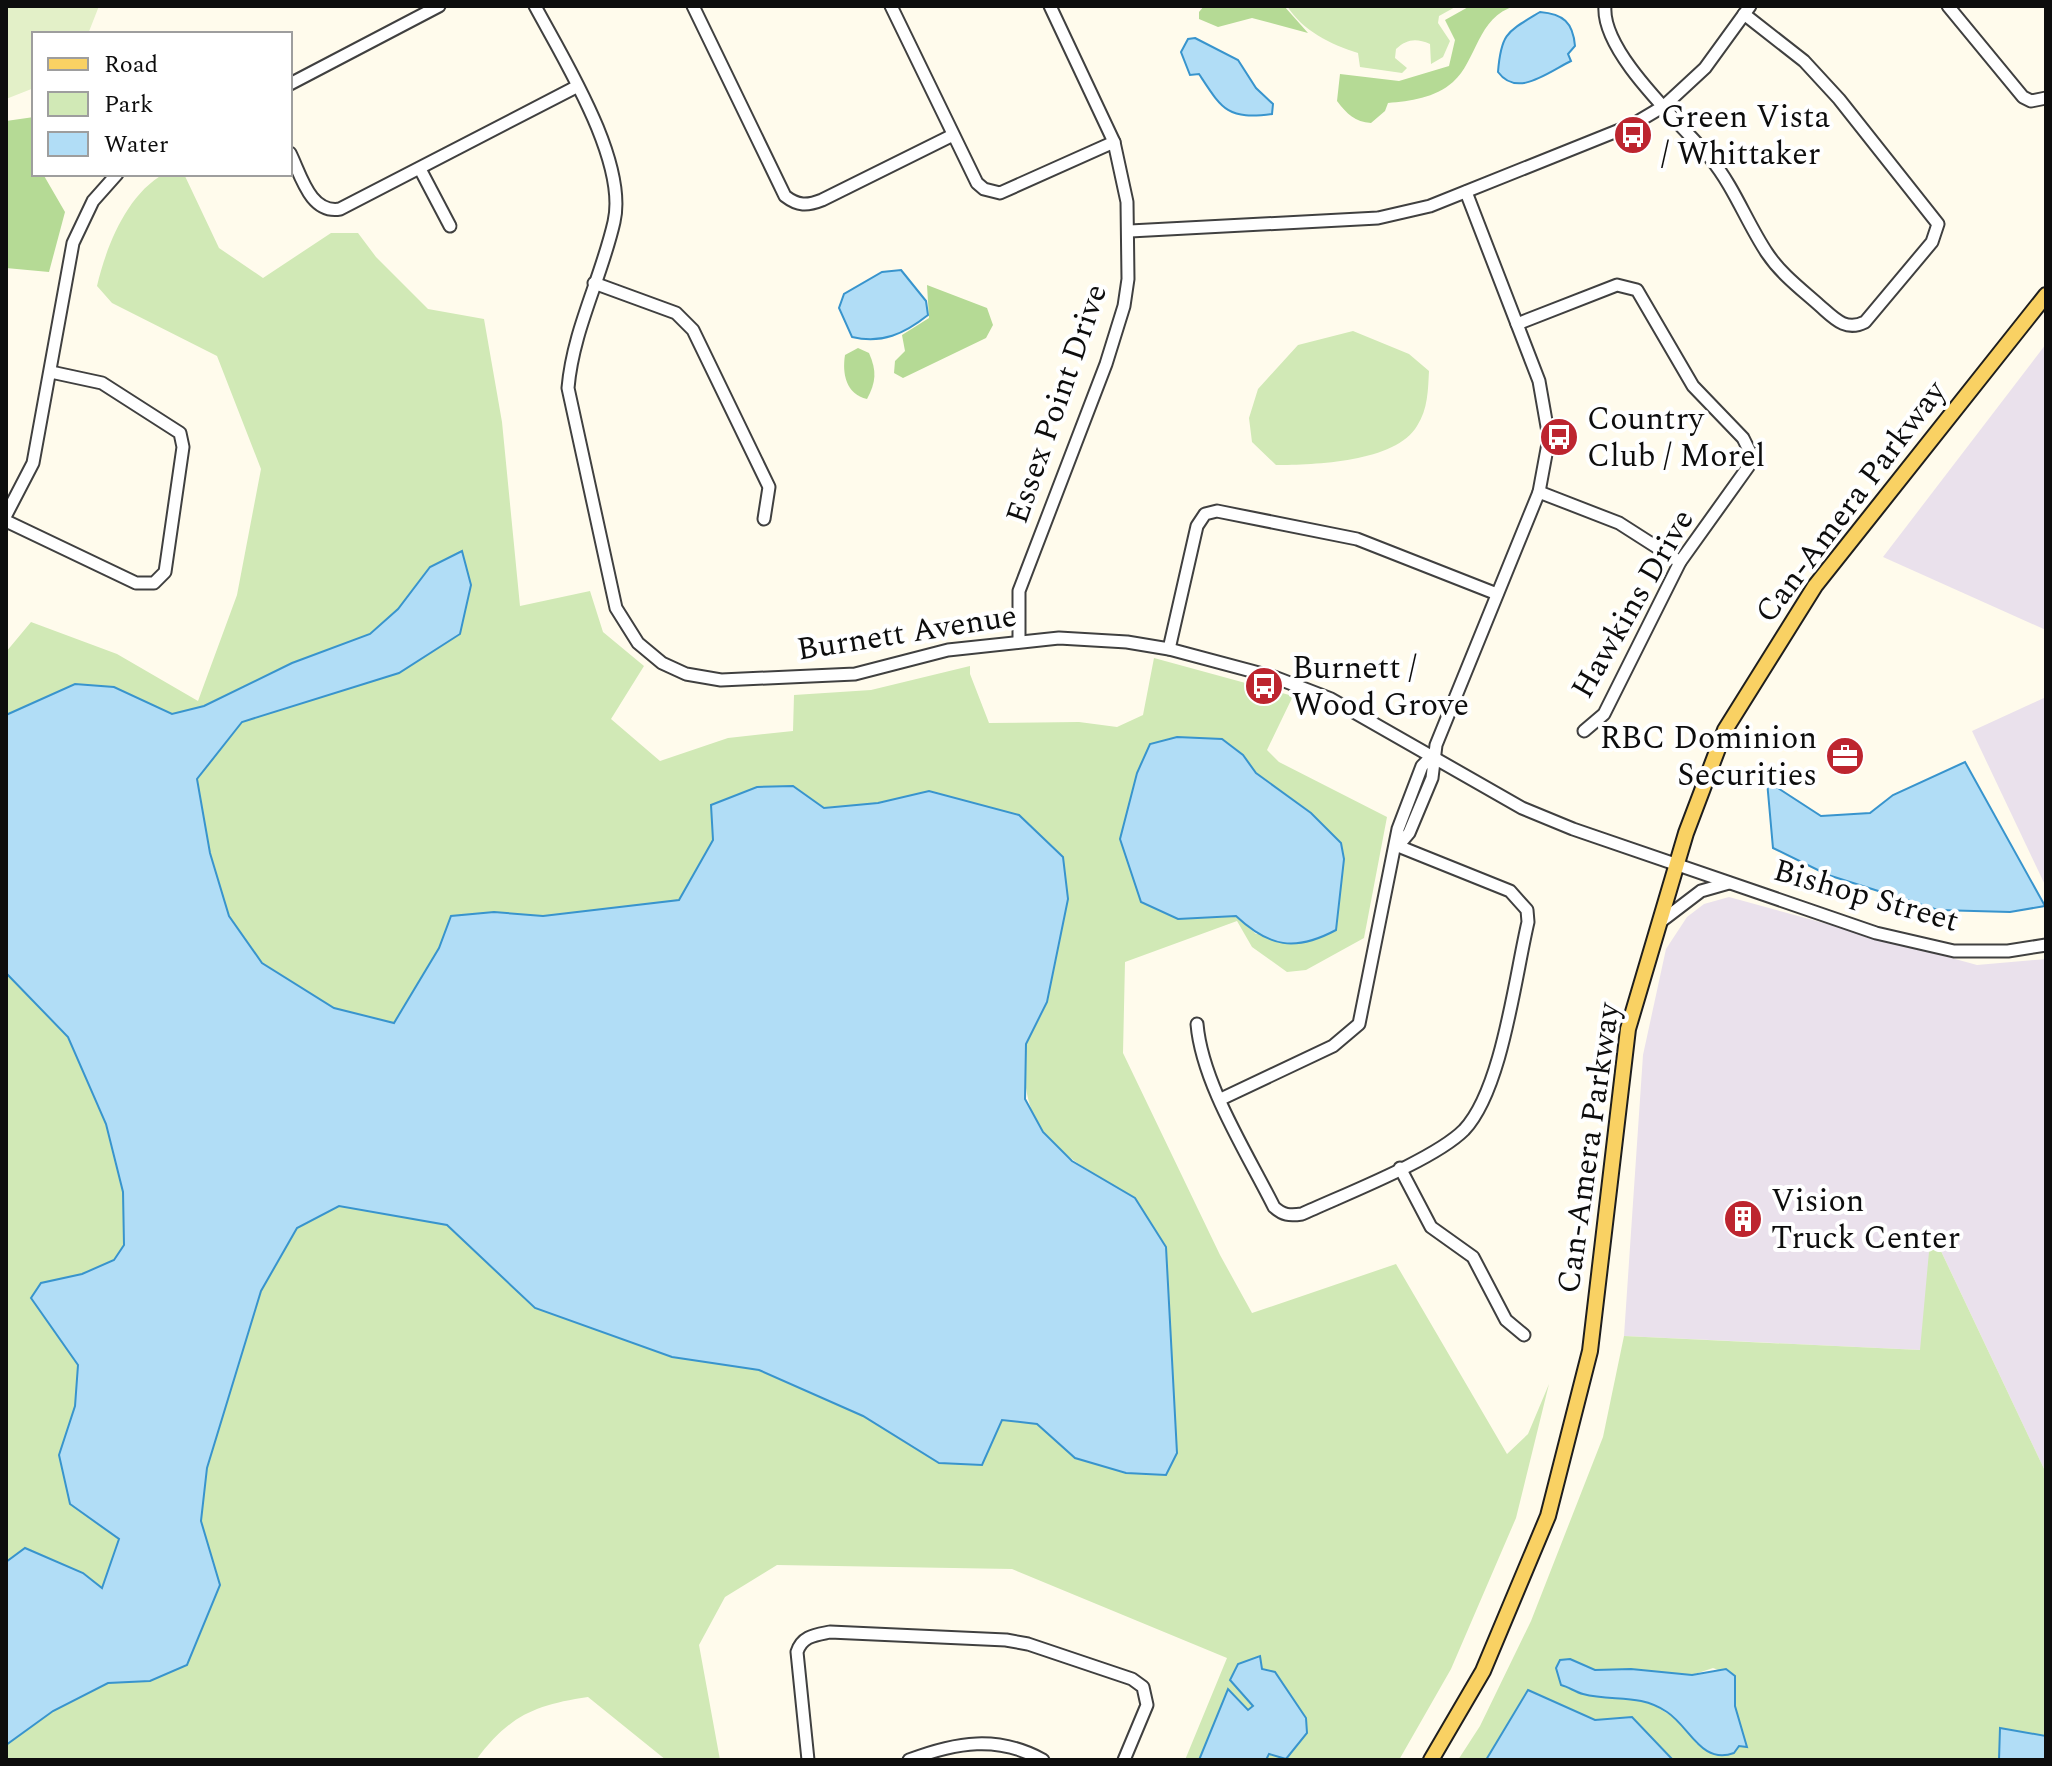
<svg xmlns="http://www.w3.org/2000/svg" width="2052" height="1766" viewBox="0 0 2052 1766" font-family="Spectral,serif">
	<rect width="100%" height="100%" fill="#fffbec"/>
	<g fill="#eae1ec">
		<polygon points="2046,344 2046,630 1883,557"/>
		<polygon points="2046,697 2046,887 1972,731"/>
		<polygon points="1729,897 1977,965 2046,959 2046,1473 1932,1232 1921,1350 1624,1336 1643,1055 1666,949 1687,917 1704,904"/>
	</g>
	<g fill="#d1e9b6" fill-rule="evenodd">
		<path d="M1287,6H1457L1439,16L1438,23L1450,41L1443,57L1431,64L1430,44C1416,38 1407,39 1396,49L1395,58L1407,68L1402,73L1360,67L1358,53C1330,44 1303,31 1287,6Z"/>
		<path d="M164,174H184L219,248L263,278L331,233H358L376,257L428,309L484,319L502,422L520,606L590,591L603,632L644,666L611,719L660,761L728,738L793,731L794,695L871,690L970,666V674L989,723L1079,722L1117,727L1143,715L1154,658L1293,696L1267,750L1279,762L1387,817L1364,938L1306,970L1287,972L1252,947L1237,921L1125,962L1123,1053L1220,1255L1252,1313L1396,1264L1507,1454L1528,1434L1549,1384L1516,1518L1451,1669L1399,1760L1264,1759L1307,1733V1719L1275,1672L1262,1669L1260,1657L1253,1706L1249,1710L1228,1689L1199,1760H1185L1227,1658L1012,1569L777,1565L725,1597L699,1645L720,1760H666L588,1697C534,1705 509,1716 476,1760H6V1745L53,1711L108,1683L150,1681L220,1585L201,1521L207,1468L226,1397L261,1291L297,1228L339,1206L447,1225L535,1308L672,1357L759,1370L863,1416L939,1463L982,1465L1002,1420L1037,1424L1075,1458L1177,1453L1171,1398L1135,1198C1068,1158 1016,1137 1026,1048C1028,1031 1047,1015 1046,998C1043,937 1028,875 1019,815L929,791L878,803L824,808L793,786L713,840L679,900L543,916L494,912L451,916L439,948L395,1023L334,1008L262,963L229,916L210,853L197,779L242,722L398,673L430,567L398,609L370,634L292,663L204,706L172,714L114,687L75,684L6,715V652L31,622L117,654L198,701L237,595L261,469L217,356L112,303L97,286C106,247 127,194 164,174ZM1243,755L1256,773L1281,793L1344,859L1336,930L1256,934L1236,916L1179,919L1141,902L1120,839L1129,810Z"/>
		<path d="M1353,331L1409,354L1429,371C1428,390 1428,409 1417,426C1396,462 1314,465 1276,465L1252,442L1249,418L1258,389L1298,345Z"/>
		<polygon points="6,973 68,1037 106,1124 123,1192 124,1245 114,1260 82,1274 41,1283 31,1298 78,1365 75,1406 59,1455 70,1504 120,1539 102,1588 83,1573 26,1548 6,1562"/>
		<path d="M1931,1230L2046,1473V1736L2000,1728L1999,1760H1673L1632,1717L1595,1720L1528,1690L1486,1760H1458L1480,1726L1531,1621L1603,1437L1624,1336L1920,1350ZM1571,1659L1594,1670L1631,1669L1692,1675L1713,1668L1735,1676L1734,1706L1747,1746L1697,1744L1681,1722L1644,1699L1582,1694L1561,1685L1556,1668Z"/>
	</g>
	<g fill="#b5da95">
		<polygon points="1204,6 1284,6 1308,33 1252,18 1218,27 1199,19 1199,12"/>
		<path d="M1470,6H1515C1477,17 1477,61 1453,82C1435,98 1410,101 1388,103L1385,111L1371,123C1355,122 1347,114 1337,101L1340,74L1399,81L1449,66L1455,40L1445,20Z"/>
		<polygon points="34,117 34,174 43,174 65,212 49,272 6,268 6,121"/>
		<polygon points="927,285 987,308 993,325 986,338 903,378 894,373 895,361 905,351 902,335 929,318"/>
		<path d="M858,348L869,353C877,371 876,382 867,399C846,394 842,374 845,355Z"/>
	</g>
	<polygon fill="#e3f0c8" points="6,6 99,6 88,34 34,34 34,88 6,99"/>
	<g fill="#b1ddf6" stroke="#3894cd" stroke-width="2">
		<path d="M1540,12C1563,14 1573,22 1575,46L1568,54L1571,61C1547,73 1517,98 1498,72C1501,33 1507,32 1540,12Z"/>
		<path d="M1195,38L1238,60L1256,88L1273,104L1272,114C1227,120 1222,109 1199,74L1190,75L1181,52L1188,39Z"/>
		<path d="M901,270L926,301L928,315C904,334 882,344 852,337L839,308L844,294L882,272Z"/>
		<polygon points="462,551 471,585 460,634 399,673 242,722 197,779 210,853 229,916 262,963 334,1008 394,1023 439,948 451,916 494,912 543,916 679,900 713,840 711,805 757,787 793,786 824,808 878,803 929,791 1019,815 1063,857 1068,899 1047,1002 1026,1044 1025,1099 1043,1132 1072,1161 1135,1198 1166,1247 1177,1453 1166,1475 1126,1473 1075,1458 1037,1424 1002,1420 982,1465 939,1463 863,1416 759,1370 672,1357 535,1308 447,1225 339,1206 297,1228 261,1291 207,1468 201,1521 220,1585 187,1665 150,1681 108,1683 53,1711 6,1745 6,1562 25,1548 83,1573 102,1588 119,1539 70,1504 59,1455 75,1406 78,1365 31,1298 41,1283 82,1274 114,1260 124,1245 123,1192 106,1124 68,1037 6,973 6,715 75,684 114,687 172,714 204,706 292,663 370,634 398,609 430,567"/>
		<path d="M1177,737L1222,739L1243,755L1256,773L1311,813L1341,843L1344,859L1336,930C1295,952 1269,947 1236,916L1178,919L1141,902L1120,839L1137,773L1150,744Z"/>
		<polygon points="1965,762 2045,906 2010,912 1938,910 1828,875 1773,848 1767,781 1821,816 1870,813 1893,795"/>
		<polygon points="1260,1656 1262,1669 1275,1672 1306,1718 1307,1733 1286,1759 1269,1754 1266,1760 1199,1760 1228,1689 1248,1710 1253,1706 1230,1680 1238,1664"/>
		<path d="M1570,1659L1595,1670L1631,1669L1692,1675L1726,1669L1735,1676V1706L1747,1747L1739,1746L1734,1753C1701,1765 1690,1727 1667,1712C1639,1693 1613,1702 1583,1694C1575,1692 1569,1687 1561,1685L1556,1668L1560,1660Z"/>
		<polygon points="1528,1690 1595,1720 1632,1717 1673,1760 1486,1760"/>
		<polygon points="2000,1728 2046,1736 2046,1760 1999,1760"/>
	</g>
	<g fill="none" stroke-linecap="round" stroke-linejoin="round">
		<g stroke="#404040" stroke-width="15">
			<g id="minor">
				<path d="M535,6C564,60 628,162 614,222C601,279 573,330 568,388L616,608L638,643L662,663L686,674L721,680L855,674L948,650L1059,638L1127,642L1169,649L1274,677L1331,699L1522,808L1573,829L1876,933L1954,951H2008L2046,945"/>
				<path d="M693,6L785,196C798,206 807,206 822,200L953,135"/>
				<polyline points="891,6 977,183 984,189 1000,193 1114,142"/>
				<path d="M1605,6C1601,53 1682,124 1711,159C1734,187 1747,223 1767,253C1781,274 1801,289 1819,305C1834,318 1845,332 1865,322L1932,242L1938,224L1839,99L1804,61L1744,14"/>
				<polyline points="1948,6 2023,97 2031,101 2046,98"/>
				<polyline points="290,84 439,6"/>
				<path d="M290,153C301,175 310,214 340,209L576,87"/>
				<polyline points="420,169 450,226"/>
				<polyline points="1130,231 1378,218 1430,206 1632,125 1664,106 1705,68 1750,6"/>
				<polyline points="594,283 676,313 693,330 769,487 764,519"/>
				<polyline points="1517,324 1617,285 1637,290 1693,386 1743,438 1752,456 1748,467 1680,562 1604,714 1584,731"/>
				<polyline points="1539,492 1619,523 1680,562"/>
				<polyline points="6,515 33,463 73,243 93,201 117,174"/>
				<polyline points="6,521 136,583 154,583 165,572 183,447 180,433 102,383 51,372"/>
				<polyline points="1019,640 1019,591 1106,364 1124,306 1128,279 1127,202 1114,142 1050,6"/>
				<polyline points="1169,649 1197,526 1205,514 1217,511 1357,539 1497,594"/>
				<polyline points="1398,846 1409,833 1432,778 1436,745 1539,492 1549,438 1539,381 1466,192"/>
				<polyline points="1659,923 1701,891 1729,883"/>
				<path d="M1197,1024C1202,1083 1247,1153 1274,1207C1283,1215 1289,1216 1302,1214C1343,1195 1434,1160 1464,1130C1502,1090 1515,977 1528,922L1527,910L1510,891L1398,846"/>
				<polyline points="1221,1099 1333,1046 1359,1024 1398,829 1422,766 1432,756"/>
				<polyline points="1400,1168 1431,1227 1473,1257 1506,1320 1524,1335"/>
				<path d="M808,1760L797,1652C802,1636 815,1635 830,1632L1006,1640L1028,1644L1132,1679L1143,1687L1147,1705L1124,1760"/>
				<path d="M909,1760C956,1742 998,1735 1043,1760"/>
			</g>
		</g>
		<g stroke="#1e1e1e" stroke-width="18">
			<polyline id="major" points="1431,1760 1483,1671 1548,1516 1590,1351 1628,1029 1686,833 1725,730 1815,586 2046,295"/>
		</g>
		<use href="#minor" stroke="#fff" stroke-width="11"/>
		<use href="#major" stroke="#f9d163" stroke-width="14"/>
	</g>
	<defs>
		<g id="bus-disc" transform="scale(2)"><circle r="9.5" fill="#bd252f" stroke="#fff"/><path d="M-5-6H5V4H4V6H2V4H-2V6H-4V4H-5ZM-3.5-4V0h7V-4ZM-3.5 1.2v1.5H-2V1.2ZM2 1.2v1.5H3.5V1.2Z" fill="#fff"/></g>
		<g id="office-disc" transform="scale(2)"><circle r="9.5" fill="#bd252f" stroke="#fff"/><path d="M-6-3h4V-5.5h4V-3h4V5H-6ZM-1-4.5V-3h2v-1.5ZM-6 0V1H6V0Z" fill="#fff"/></g>
		<g id="building-disc" transform="scale(2)"><circle r="9.5" fill="#bd252f" stroke="#fff"/><path d="M-4-6H4V6H1V3H-1V6H-4ZM-2.5-4.3h1.7v1.8h-1.7ZM.8-4.3h1.7v1.8H.8ZM-2.5-1h1.7V.8h-1.7ZM.8-1h1.7V.8H.8Z" fill="#fff"/></g>
	</defs>
	<g fill-rule="evenodd">
		<use href="#bus-disc" x="1633" y="135"/>
		<use href="#bus-disc" x="1559" y="437"/>
		<use href="#bus-disc" x="1264" y="686"/>
		<use href="#office-disc" x="1845" y="756"/>
		<use href="#building-disc" x="1743" y="1219"/>
	</g>
	<g text-anchor="middle" dominant-baseline="central" stroke-width="8" stroke-linejoin="round" paint-order="stroke">
		<g font-size="32" fill="#0d0d0d" stroke="#fff" text-anchor="start">
			<text x="1661" y="117">Green Vista<tspan x="1661" dy="37">/ Whittaker</tspan></text>
			<text x="1587" y="419">Country<tspan x="1587" dy="37">Club / Morel</tspan></text>
			<text x="1292" y="668">Burnett /<tspan x="1292" dy="37">Wood Grove</tspan></text>
			<text x="1817" y="738" text-anchor="end">RBC Dominion<tspan x="1817" dy="37">Securities</tspan></text>
			<text x="1771" y="1201">Vision<tspan x="1771" dy="37">Truck Center</tspan></text>
		</g>
		<g font-size="32" fill="#0d0d0d" stroke="#fff">
			<text transform="translate(1057 404) rotate(-71)">Essex Point Drive</text>
			<text transform="translate(1851 502) rotate(-53)">Can-Amera Parkway</text>
			<text transform="translate(1633 604) rotate(-60)">Hawkins Drive</text>
			<text transform="translate(907 633) rotate(-9)">Burnett Avenue</text>
			<text transform="translate(1866 896) rotate(16)">Bishop Street</text>
			<text transform="translate(1589 1148) rotate(-82)">Can-Amera Parkway</text>
		</g>
	</g>
	<rect width="2052" height="1766" fill="none" stroke="#0d0d0d" stroke-width="16"/>
	<rect x="32" y="32" width="260" height="144" fill="#ffffff" stroke="#9e9e9e" stroke-width="2"/>
	<rect x="48" y="58" width="40" height="12" fill="#f9d163" stroke="#9e9e9e" stroke-width="2"/>
	<text x="104" y="72" font-size="24" fill="#0d0d0d">Road</text>
	<rect x="48" y="92" width="40" height="24" fill="#d1e9b6" stroke="#9e9e9e" stroke-width="2"/>
	<text x="104" y="112" font-size="24" fill="#0d0d0d">Park</text>
	<rect x="48" y="132" width="40" height="24" fill="#b1ddf6" stroke="#9e9e9e" stroke-width="2"/>
	<text x="104" y="152" font-size="24" fill="#0d0d0d">Water</text>
</svg>
